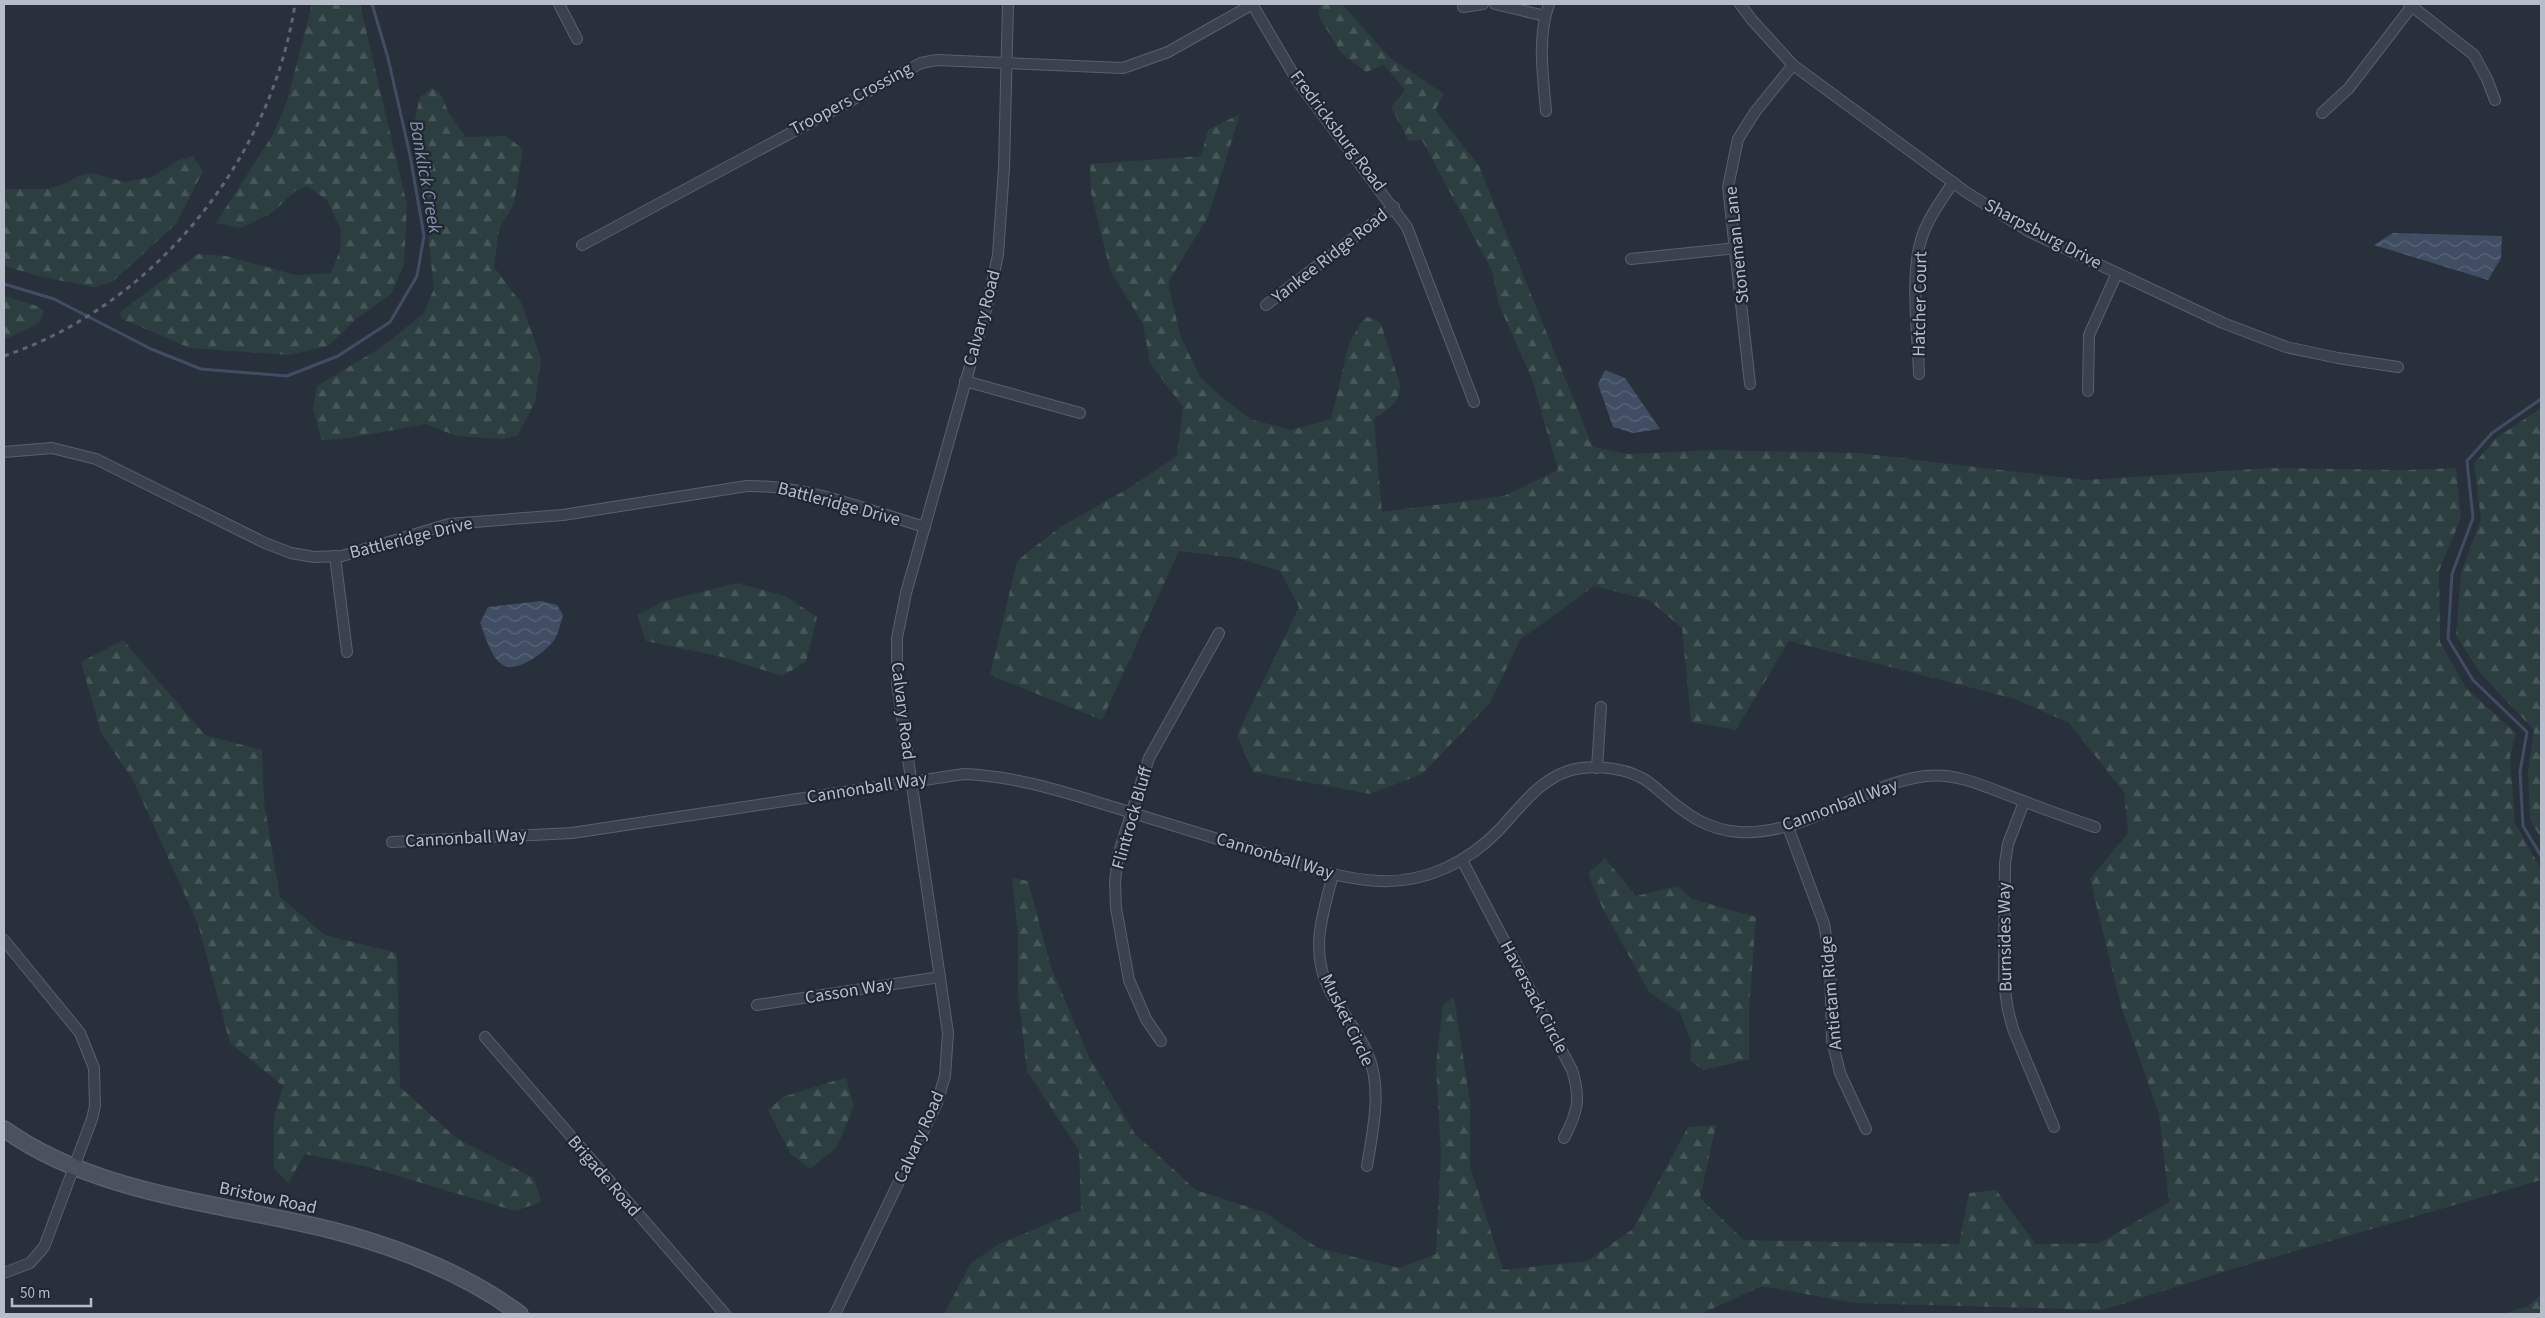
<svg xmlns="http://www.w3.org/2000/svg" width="2545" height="1318" viewBox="0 0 2545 1318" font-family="'Source Sans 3',sans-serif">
	<defs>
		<pattern id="forest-firs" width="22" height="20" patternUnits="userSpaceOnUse" patternTransform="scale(1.25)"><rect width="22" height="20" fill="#2c3e3f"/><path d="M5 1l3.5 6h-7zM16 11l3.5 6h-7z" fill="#485859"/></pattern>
		<pattern id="water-waves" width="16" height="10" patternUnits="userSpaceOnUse" patternTransform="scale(1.25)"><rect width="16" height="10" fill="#404d63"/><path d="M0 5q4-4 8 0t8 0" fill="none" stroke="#596578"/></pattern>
	</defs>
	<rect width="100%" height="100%" fill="#28303c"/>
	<g fill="url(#forest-firs)">
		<polygon points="312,4 360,4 407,205 404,264 391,294 356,319 328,346 289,355 190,348 122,319 120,312 198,254 226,256 296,275 331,273 340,250 341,230 327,200 307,186 295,191 272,213 241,228 216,223 272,136 286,105"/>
		<path d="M1320,4H1342L1390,58L1444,94L1435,110L1479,166L1593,447L1628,454L1712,450L1859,453L2085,480L2270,468L2404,470L2456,468L2461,518L2439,571L2440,642L2466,688L2516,733L2510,757L2515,823L2541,869V1180L2226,1271L2103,1310L1855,1303L1762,1286L1701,1314H944L971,1263L999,1244L1081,1210L1079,1150L1027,1071L1018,994V934L1012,878L1028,881L1051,967L1089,1057L1135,1134L1196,1190L1264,1212L1318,1248L1399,1268L1436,1254L1441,1153L1436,1065L1443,1005L1454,997L1470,1102V1166L1503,1270L1587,1261L1633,1229L1688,1127L1716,1125L1700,1198L1744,1240L1959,1244L1969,1193L1996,1190L2035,1244L2100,1243L2169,1202L2159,1114L2121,1006L2090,879L2128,833L2124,792L2069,723L2015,699L1789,641L1736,730L1691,722L1682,628L1649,600L1594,586L1520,640L1490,703L1422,774L1370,794L1253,772L1237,735L1299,607L1280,571L1237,558L1179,551L1102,720L990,675L1017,561L1060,527L1129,488L1177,456L1183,407L1150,363L1143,324L1110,270L1091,192L1090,164L1201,156L1208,130L1240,114L1208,217L1168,282L1180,335L1200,377L1224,399L1250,419L1291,430L1331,419L1349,344L1360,324L1367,317L1375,319L1381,324L1400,384C1400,404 1389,408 1374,419L1382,512L1504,496L1558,470L1532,379L1499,305L1492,271L1422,140L1409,141L1391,107L1405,90L1384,65L1366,72L1342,54L1318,15Z"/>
		<polygon points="432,88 440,93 449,113 466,137 506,136 523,149 514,204 499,229 494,267 522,304 541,359 535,402 518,435 503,439 456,436 427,424 349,438 321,440 313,408 317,386 380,348 423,314 434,289 415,118 420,97"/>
		<polygon points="193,156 203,171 176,224 112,282 94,287 42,277 4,266 4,189 48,189 67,183 78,176 91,173 125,182 152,177 179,160"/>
		<polygon points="4,296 37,306 44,311 39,323 4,340"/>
		<polygon points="2541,408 2541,838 2530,820 2528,771 2534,730 2480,673 2456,635 2461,573 2481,519 2474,464 2496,438"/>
		<polygon points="738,583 785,596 817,617 806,662 782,676 722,657 646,641 637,615 664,601"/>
		<polygon points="123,640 205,735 262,750 264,802 280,897 325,935 397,953 400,1087 456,1138 534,1178 541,1202 515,1211 368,1167 305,1154 288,1183 274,1168 274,1116 283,1086 230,1043 198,924 133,780 101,733 81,662"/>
		<polygon points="1605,858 1636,896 1678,886 1692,899 1756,917 1749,1009 1749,1059 1704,1070 1690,1061 1691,1041 1680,1013 1649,992 1603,909 1588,874"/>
		<polygon points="846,1077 854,1106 837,1147 810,1169 791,1154 768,1110 783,1097"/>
		<polygon points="2541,1294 2541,1314 2503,1314 2528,1306"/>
	</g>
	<g fill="url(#water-waves)">
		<polygon points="2393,233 2502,236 2501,258 2488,280 2374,245"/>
		<polygon points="1605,370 1625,378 1660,429 1633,433 1613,427 1598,384"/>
		<path d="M541,601L557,605L563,615C561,622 559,631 556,637C549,650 519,672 505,666C491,660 486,637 480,623L488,607Z"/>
	</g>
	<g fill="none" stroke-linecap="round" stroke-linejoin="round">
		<g stroke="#404d63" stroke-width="3">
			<polyline points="4,284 54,299 151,349 201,369 287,376 338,356 390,322 417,276 424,236 410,155 388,58 372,4"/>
			<polyline points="2541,399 2492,433 2467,461 2473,518 2452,574 2448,639 2473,680 2527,732 2520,772 2523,826 2541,856"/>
		</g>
		<g stroke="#59606b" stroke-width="12">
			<g id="street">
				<polyline points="559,4 577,39"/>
				<polyline points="1252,4 1298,82 1407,227 1474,402"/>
				<polyline points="1495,4 1545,16"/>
				<polyline points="1740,4 1752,20 1793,65 1966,192 2028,231 2223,323 2286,347 2338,358 2398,367"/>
				<polyline points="2409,4 2474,55 2487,79 2495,100"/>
				<polyline points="1463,7 1483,4"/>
				<path d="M1546,111C1543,75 1537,38 1549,4"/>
				<polyline points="2322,113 2349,88 2412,6"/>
				<polyline points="582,245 921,63 937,60 1123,68 1168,52 1253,4"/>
				<polyline points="1631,259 1737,248"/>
				<polyline points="1266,305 1394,207"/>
				<path d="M1919,374C1918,335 1910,276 1921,240C1927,219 1942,200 1953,182"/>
				<polyline points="965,381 1080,413"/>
				<polyline points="1750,384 1728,187 1738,139 1755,112 1793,65"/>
				<polyline points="2088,391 2089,335 2117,273"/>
				<path d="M4,452L52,448L96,459L265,543L291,553L314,557L342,556L449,524L563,515L747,486C806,485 868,510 925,527"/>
				<polyline points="335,556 347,652"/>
				<polyline points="1597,768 1601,707"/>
				<polyline points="2024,802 2008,844 2005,863 2004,983 2008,1010 2013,1029 2054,1127"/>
				<polyline points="1788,827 1824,924 1830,960 1832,1040 1840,1073 1866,1129"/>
				<path d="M392,842L572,833L964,774C1016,776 1064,792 1113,807C1162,822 1211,837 1260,852C1299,864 1337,879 1379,881C1425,883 1467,863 1499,830C1520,808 1538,781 1568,771C1589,764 1620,767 1640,777C1649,781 1657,789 1664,795C1687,815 1708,830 1739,832C1806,836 1861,784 1926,776C1961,772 1994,791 2026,802C2049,811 2072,819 2095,827"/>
				<path d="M1462,860L1572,1070C1581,1098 1578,1112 1564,1138"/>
				<path d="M1333,875C1322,915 1309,954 1331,993C1343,1013 1358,1032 1367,1052C1383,1088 1373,1129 1367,1166"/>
				<polyline points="4,940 80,1033 94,1068 95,1106 92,1119 44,1247 30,1263 4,1273"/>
				<polyline points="757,1005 940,977"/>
				<polyline points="485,1037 725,1314"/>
				<polyline points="1161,1041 1146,1019 1129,980 1116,908 1115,882 1118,855 1149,758 1219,633"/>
				<polyline points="835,1314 937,1103 945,1076 948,1033 897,683 897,638 906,593 987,306 998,255 1004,168 1008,4"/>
			</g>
		</g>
		<g stroke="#59606b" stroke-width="18">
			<path id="secondary" d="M4,1129C98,1196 226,1203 335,1231C400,1248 466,1274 520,1314"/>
		</g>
		<use href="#street" stroke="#3b424d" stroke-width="10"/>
		<use href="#secondary" stroke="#4a515f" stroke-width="15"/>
		<path stroke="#5e6673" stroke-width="3" stroke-dasharray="5 5" stroke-linecap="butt" d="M4,356C155,305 271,160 295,4"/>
	</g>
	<g text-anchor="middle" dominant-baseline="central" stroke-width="4.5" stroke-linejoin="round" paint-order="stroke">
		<g font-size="18" fill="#b7bdc8" stroke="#202732">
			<text transform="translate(851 99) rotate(-28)">Troopers Crossing</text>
			<text transform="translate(1338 131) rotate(53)">Fredricksburg Road</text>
			<text transform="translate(2043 234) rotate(28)">Sharpsburg Drive</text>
			<text transform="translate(1737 245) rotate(-96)">Stoneman Lane</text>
			<text transform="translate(1330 256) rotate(-38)">Yankee Ridge Road</text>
			<text transform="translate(1920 304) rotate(-89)">Hatcher Court</text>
			<text transform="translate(982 318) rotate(-75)">Calvary Road</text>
			<text transform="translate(839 504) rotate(15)">Battleridge Drive</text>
			<text transform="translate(411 538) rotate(-14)">Battleridge Drive</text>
			<text transform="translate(903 711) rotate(83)">Calvary Road</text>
			<text transform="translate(867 788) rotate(-9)">Cannonball Way</text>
			<text transform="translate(1840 805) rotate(-20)">Cannonball Way</text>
			<text transform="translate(1132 818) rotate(-74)">Flintrock Bluff</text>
			<text transform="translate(466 838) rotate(-3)">Cannonball Way</text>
			<text transform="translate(1275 856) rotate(17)">Cannonball Way</text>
			<text transform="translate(2005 937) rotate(-91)">Burnsides Way</text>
			<text transform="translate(849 991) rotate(-9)">Casson Way</text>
			<text transform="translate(1831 993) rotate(-95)">Antietam Ridge</text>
			<text transform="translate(1534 997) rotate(62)">Haversack Circle</text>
			<text transform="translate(1347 1020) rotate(64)">Musket Circle</text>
			<text transform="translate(919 1137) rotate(-66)">Calvary Road</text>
			<text transform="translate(604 1176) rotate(49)">Brigade Road</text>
			<text transform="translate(268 1198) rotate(12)">Bristow Road</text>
		</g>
		<g font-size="19" font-style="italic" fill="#8393ab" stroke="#202732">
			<text transform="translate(425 177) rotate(80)">Banklick Creek</text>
		</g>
	</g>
	<rect width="2545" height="1318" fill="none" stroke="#b7bdc8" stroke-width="10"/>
	<path d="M12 1298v8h79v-8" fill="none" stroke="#b7bdc8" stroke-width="2.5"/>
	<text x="20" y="1298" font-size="15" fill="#b7bdc8" stroke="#202732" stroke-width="4" paint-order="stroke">50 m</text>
</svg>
